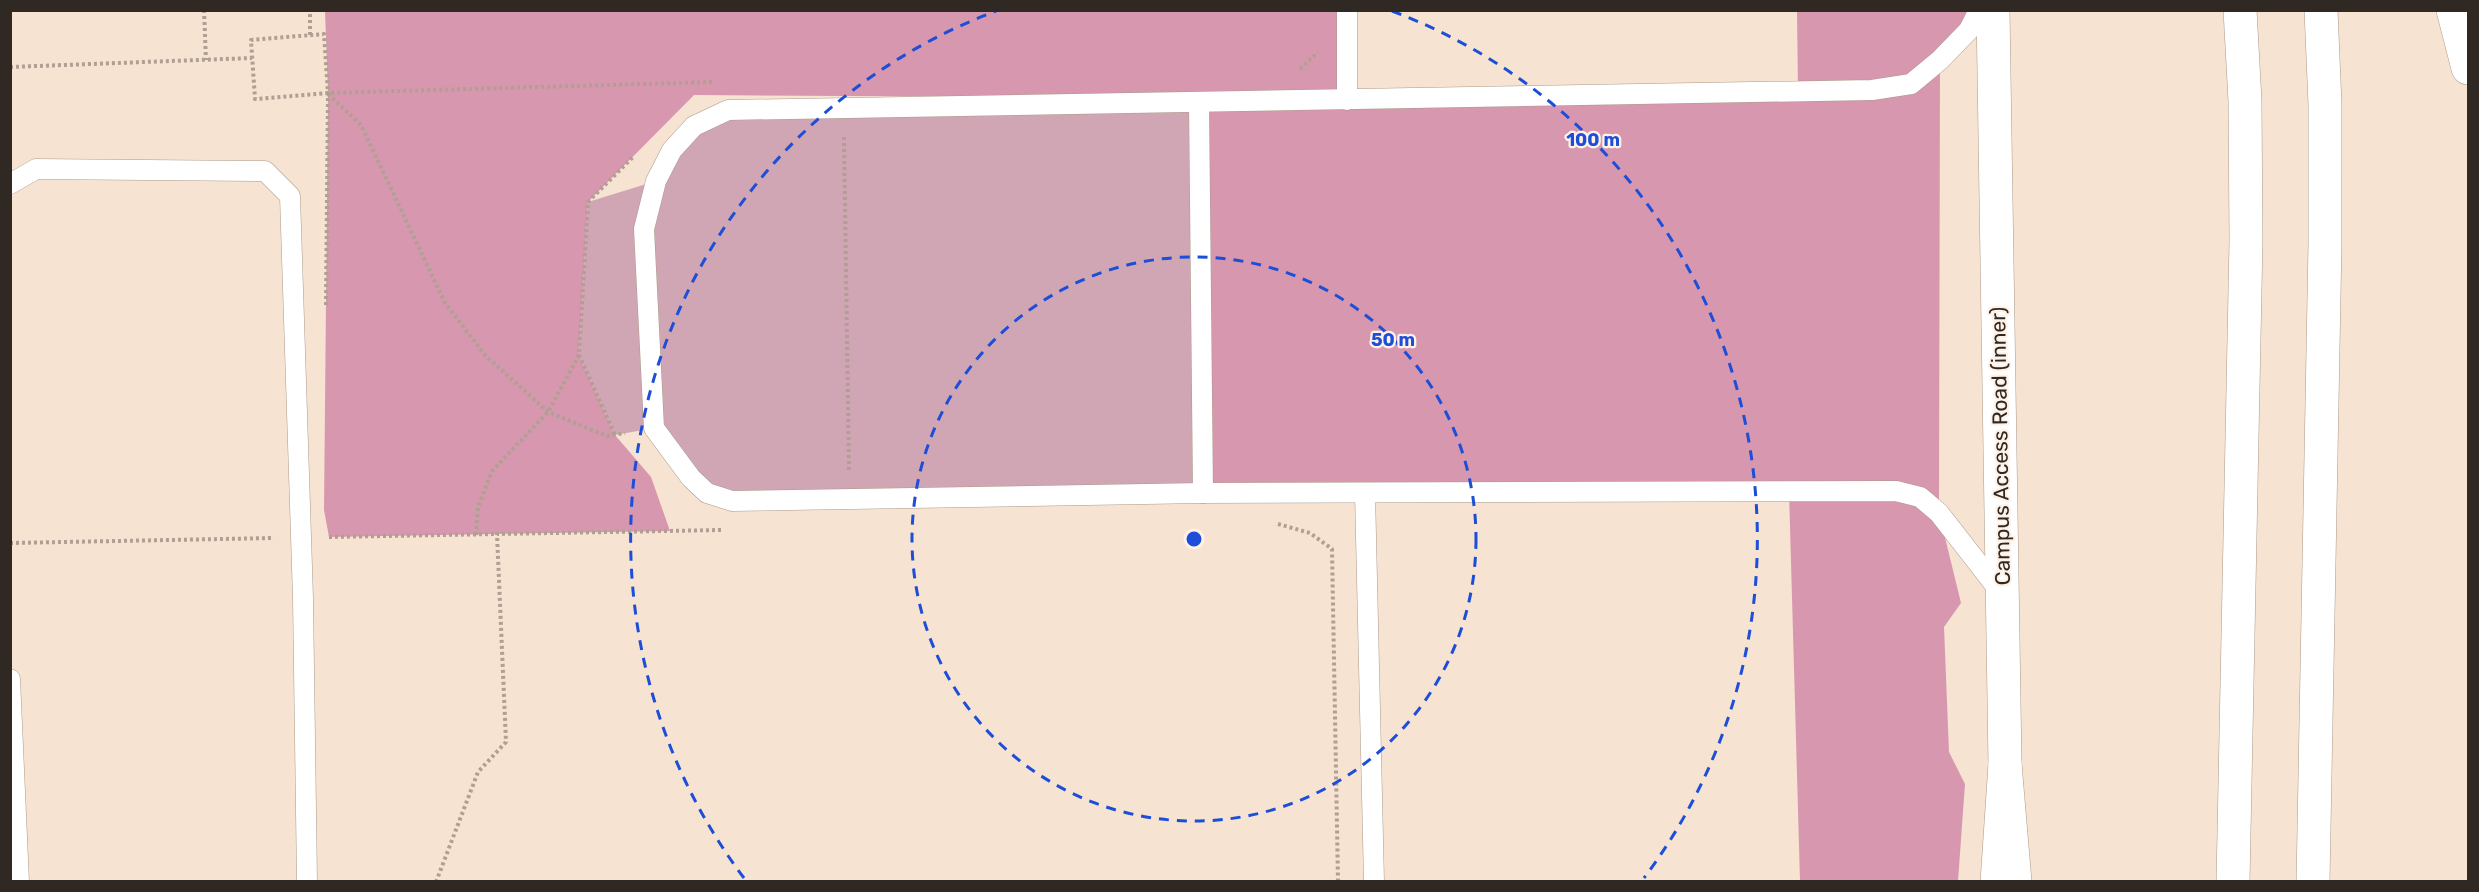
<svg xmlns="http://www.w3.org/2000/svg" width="2479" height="892" viewBox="0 0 2479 892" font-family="Rubik,sans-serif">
	<rect width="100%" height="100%" fill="#f7e3d2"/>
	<polygon fill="#d0a6b5" points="1335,100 1329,493 707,493 654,428 615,435 579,355 588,202 656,181 672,150 728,110"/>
	<polygon fill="#d797af" points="325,11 1345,11 1347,99 1798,91 1797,11 1979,11 1940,61 1939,513 1961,603 1944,627 1949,752 1965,784 1958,881 1800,881 1789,491 1203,493 1199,102 1306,99 694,95 588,202 579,355 615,435 651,477 670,531 329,537 324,510 328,93"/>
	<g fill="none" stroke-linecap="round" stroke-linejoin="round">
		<g stroke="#ac9a8a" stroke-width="21">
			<g id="service">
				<polyline points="1347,10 1347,100"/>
				<polyline points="1199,102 1203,493 1896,491 1920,497 1939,513 2002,594"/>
				<polyline points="10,184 36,169 265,171 290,196 303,598 307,882"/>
				<polyline points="1203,493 732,501 707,493 691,478 654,428 644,229 656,181 672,150 694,126 728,110 1872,90 1911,84 1940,60 1969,30 1979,10"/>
				<polyline points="1365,493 1374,882"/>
				<polyline points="10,679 19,882"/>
			</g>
		</g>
		<g stroke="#ac9a8a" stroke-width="34">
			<polyline id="tertiary" points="1993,10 2005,764 1997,882"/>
		</g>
		<g stroke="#ac9a8a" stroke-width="34">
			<g id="motorway">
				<polyline points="2453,10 2468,68"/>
				<polyline points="2005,764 2015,882"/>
				<polyline points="2233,882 2246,241 2245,101 2240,10"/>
				<polyline points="2313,882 2325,243 2325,105 2321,10"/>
			</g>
		</g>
		<g stroke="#afa093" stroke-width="4" stroke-dasharray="3 3" stroke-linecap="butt">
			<polyline points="204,10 206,60"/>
			<polyline points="310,35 310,10"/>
			<polyline points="10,67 252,58"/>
			<polyline points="1300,69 1318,52"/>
			<polyline points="328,94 361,125 445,303 485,355 548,412 607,436 625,433"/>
			<polyline points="844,137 849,471"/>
			<polyline points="326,305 328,93 324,34 251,40 255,99 328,93 714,82"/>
			<polyline points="579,355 615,435"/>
			<polyline points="1278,524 1310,533 1332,549 1338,882"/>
			<polyline points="476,535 478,507 492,471 548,412 579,355 588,202 634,156"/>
			<polyline points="329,537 497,534"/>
			<polyline points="10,543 274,538"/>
			<polyline points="436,882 478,772 506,742 497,534 721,530"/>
		</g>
		<use href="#service" stroke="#fff" stroke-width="20"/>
		<use href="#tertiary" stroke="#fff" stroke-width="33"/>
		<use href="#motorway" stroke="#fff" stroke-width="33"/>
	</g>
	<g fill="none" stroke="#1d4ed8" stroke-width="3" stroke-dasharray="10 8">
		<circle cx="1194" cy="539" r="282"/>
		<path d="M744 878A564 564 0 0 1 996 11M1392 11A564 564 0 0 1 1644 878"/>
	</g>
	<g text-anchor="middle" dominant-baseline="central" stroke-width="4.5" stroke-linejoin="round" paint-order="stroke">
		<g font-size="21" fill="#302923" stroke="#fef2e8">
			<text transform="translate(2000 446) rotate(-91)">Campus Access Road (inner)</text>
		</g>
	</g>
	<circle cx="1194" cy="539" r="9" fill="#1d4ed8" stroke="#fef2e8" stroke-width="3"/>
	<g font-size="18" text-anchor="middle" font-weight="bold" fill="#1d4ed8" stroke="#fef2e8" stroke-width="4.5" stroke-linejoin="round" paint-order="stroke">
		<text x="1593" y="146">100 m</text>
		<text x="1393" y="346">50 m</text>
	</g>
	<rect width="2479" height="892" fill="none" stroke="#302923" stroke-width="24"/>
</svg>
